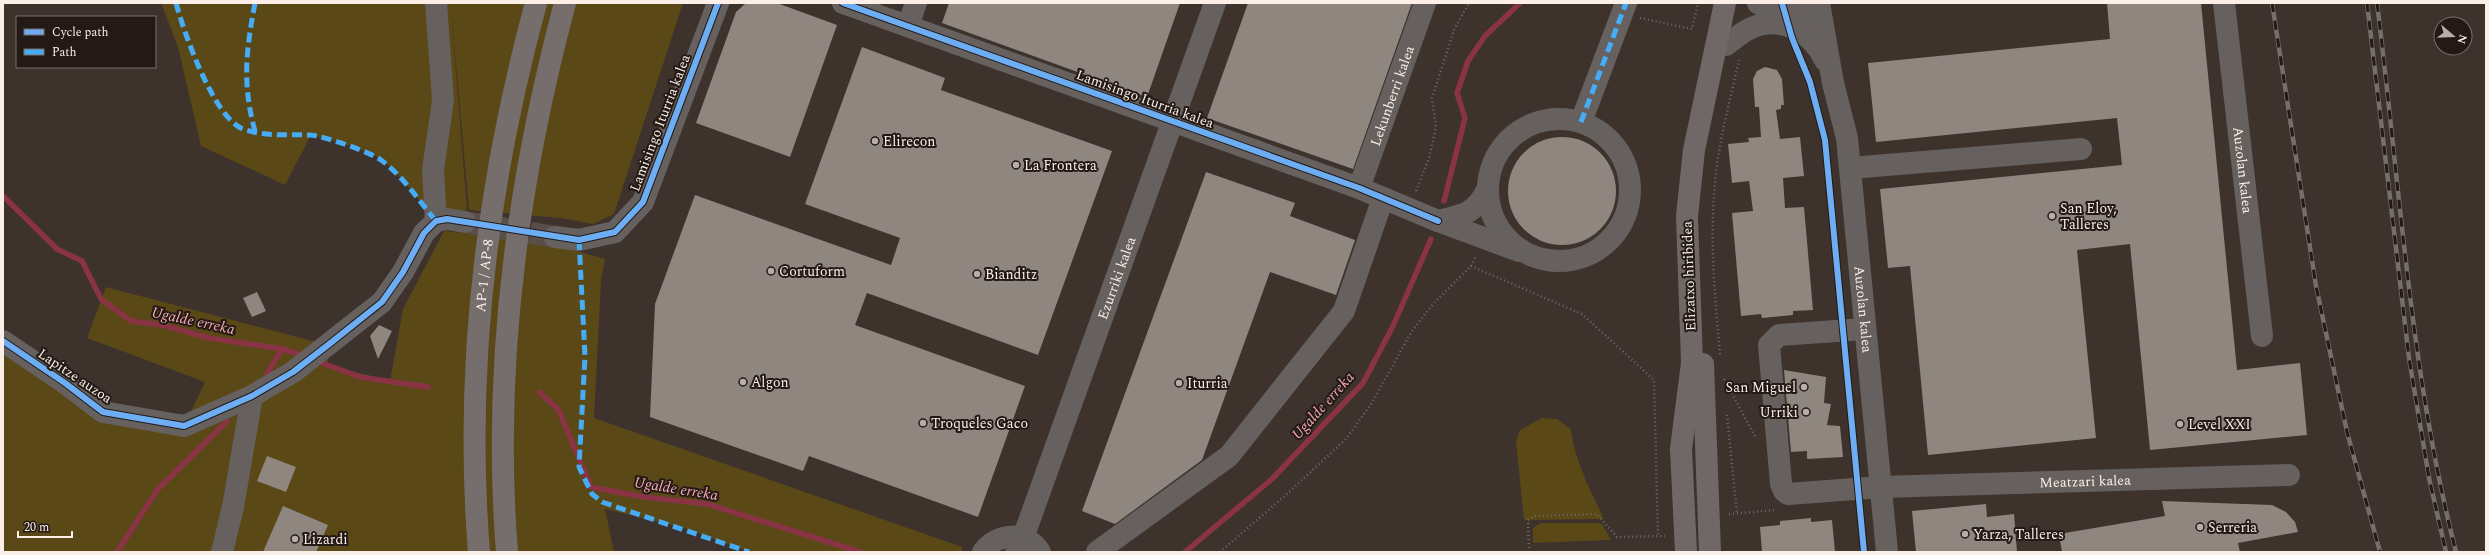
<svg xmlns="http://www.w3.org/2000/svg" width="2489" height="555" viewBox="0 0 2489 555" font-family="Spectral,serif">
	<rect width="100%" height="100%" fill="#3d322c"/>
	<g fill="#5a4817">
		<path d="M161,3H683L614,214L593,224L560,218L469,210L451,8L467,210L436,221C421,203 399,172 380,159C361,147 333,141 311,135L285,185L201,146L178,47Z"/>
		<polygon points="444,231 538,240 605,259 601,281 594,418 962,547 962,552 749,552 684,528 605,509 614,552 3,552 3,337 103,412 184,426 205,382 87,338 106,287 328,345 328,365 390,381 403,309"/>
		<path d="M1542,418L1557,419L1571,429C1574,460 1591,491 1604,519L1524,520L1516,441L1520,430Z"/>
		<polygon points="1541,523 1597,523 1602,524 1611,540 1533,543 1533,528"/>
	</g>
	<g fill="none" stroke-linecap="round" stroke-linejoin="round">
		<g stroke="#893345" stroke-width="5.5">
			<polyline points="3,196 57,249 82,261 101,299 131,321 162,325 209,338 282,349 305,356"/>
			<polyline points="1444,201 1465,118 1457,93 1468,61 1485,36 1520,3"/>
			<polyline points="317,361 360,377 428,387"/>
			<polyline points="267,374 282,349"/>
			<polyline points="539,392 558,409 591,487 644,497 707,504 861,552"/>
			<polyline points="117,552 158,489 227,421"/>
			<polyline points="1185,552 1272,479 1363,383 1393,326 1431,239"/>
		</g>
	</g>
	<g fill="#8e867f">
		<polygon points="746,3 777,3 837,25 790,157 696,123 736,12"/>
		<polygon points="949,3 1180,3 1147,97 942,23"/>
		<polygon points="1248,3 1412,3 1353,169 1207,118"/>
		<polygon points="2107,3 2201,3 2237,370 2300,363 2307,435 2150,450 2130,244 2077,250 2096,438 1928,455 1910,266 1888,268 1880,189 2122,165 2117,118 1876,142 1868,63 2110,39"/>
		<polygon points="862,47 945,78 941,90 1112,151 1038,355 867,293 855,325 1025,386 978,517 809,456 803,471 650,417 655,304 695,195 891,265 900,238 805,204"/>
		<polygon points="1765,67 1777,70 1782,79 1784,105 1781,105 1781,109 1776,110 1780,139 1800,137 1804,176 1783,178 1785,208 1804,207 1813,310 1793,311 1793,315 1762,318 1761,314 1741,316 1732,213 1753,211 1749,181 1732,183 1728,144 1749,142 1748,138 1761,137 1759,107 1755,107 1753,79 1757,71"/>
		<circle cx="1562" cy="191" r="54"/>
		<polygon points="1206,172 1295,203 1290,216 1355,240 1336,295 1270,272 1202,460 1115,524 1082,511"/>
		<polygon points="257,292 266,311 252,317 243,298"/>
		<polygon points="379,325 392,331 378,359 370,336"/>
		<polygon points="1784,370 1826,377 1824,403 1831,404 1827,425 1840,426 1843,457 1807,459 1807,451 1791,452"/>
		<polygon points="267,456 296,467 286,492 257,481"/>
		<polygon points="2162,501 2272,505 2286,512 2295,522 2298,532 2238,543 2240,552 2062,552 2059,534 2165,516"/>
		<polygon points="1986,504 1987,517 2014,514 2017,552 1916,552 1912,511"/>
		<polygon points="283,506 328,525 316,552 263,552"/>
		<polygon points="1811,518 1811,522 1832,520 1835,552 1762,552 1760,527 1780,525 1780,521"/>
	</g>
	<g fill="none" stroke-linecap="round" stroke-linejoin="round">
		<polyline stroke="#5a4e48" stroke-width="22" stroke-dasharray="22 11" stroke-linecap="butt" points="465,222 555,237"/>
		<g stroke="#706b68" stroke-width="2.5" stroke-dasharray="1 3" stroke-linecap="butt">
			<polyline points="1640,18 1692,29 1698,3"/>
			<polyline points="1416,191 1429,158 1436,127 1432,98 1454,30 1469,3"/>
			<polyline points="1471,266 1582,314 1654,380 1658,537"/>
			<path d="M1720,354C1714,288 1708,224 1718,158C1723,125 1732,92 1739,60"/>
			<polyline points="1724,379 1756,438"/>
			<polyline points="1727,415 1737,514"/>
			<polyline points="1729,514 1775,510"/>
			<polyline points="1220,552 1287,494 1346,439 1373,401 1412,331 1434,303 1471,266 1476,256"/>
			<polyline points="1529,552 1528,520 1534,516 1597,514 1617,537 1665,536"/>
		</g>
		<g stroke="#66615f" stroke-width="22">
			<polyline points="843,3 1359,188 1438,221"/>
			<polyline points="1758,3 1763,6 1806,11 1822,20"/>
			<path id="s1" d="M1819,3L1833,83L1847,138L1887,552"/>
			<path id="s2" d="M2224,3L2262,336"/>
			<polyline points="908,26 916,3"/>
			<path d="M1726,45C1733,40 1741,33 1749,29C1780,14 1811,31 1825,60"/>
			<circle cx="1559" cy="190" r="71"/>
			<polyline points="1581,122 1626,3"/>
			<polyline points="1850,168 2081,149"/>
			<path id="s3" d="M1359,188L1425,3"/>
			<path d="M1487,190C1475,214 1463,215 1438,221L1519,251"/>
			<polyline points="436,221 433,170 443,100 436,3"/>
			<polyline points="555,237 579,240 615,232 643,202 718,3"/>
			<path id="s4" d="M1865,329L1779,335L1769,345L1781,484L1784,491L1788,494L1881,487L2289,475"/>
			<polyline points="3,341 65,383 103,412 184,426 252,396 293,372 382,302 403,272 424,233 436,221 447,219 465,222"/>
			<polyline points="222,552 233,507 252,396"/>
			<path d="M983,552C996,533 1027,530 1040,552"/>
			<path id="s5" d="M1016,552L1023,538L1215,3"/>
			<polyline points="1097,552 1229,456 1344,311 1383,198"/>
		</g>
		<g stroke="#6f6866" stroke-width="22">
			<polyline points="1703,364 1710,552"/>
			<polyline points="1686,552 1681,449 1692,363 1687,216 1694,150 1725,3"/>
		</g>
		<g stroke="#756e6c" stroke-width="22">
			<path id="s6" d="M479,552C464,366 487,183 536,3"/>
			<path d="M507,552C492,366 517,183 565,3"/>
		</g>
		<g stroke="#746e6c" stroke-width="4.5">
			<g id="rail">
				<polyline points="2272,3 2316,286 2347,432 2380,552"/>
				<polyline points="2367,3 2409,358 2429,478 2446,552"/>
				<path d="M2377,3C2400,186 2410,373 2456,552"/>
			</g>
		</g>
		<use href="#rail" stroke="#231a16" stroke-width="3" stroke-dasharray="9" stroke-linecap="butt"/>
		<g stroke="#46acf6" stroke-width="5" stroke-dasharray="10 5" stroke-linecap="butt">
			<path d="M176,3C184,33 214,118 243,129C264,137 288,134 310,135C324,136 370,152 381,160C403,176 419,201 436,221"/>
			<path d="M255,3C246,51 242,84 255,131"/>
			<polyline points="1581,122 1626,3"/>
			<polyline points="579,240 585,356 579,467 592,494 602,502 749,552"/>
		</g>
		<g stroke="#231a16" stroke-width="8">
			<g id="cycleway">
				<polyline points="843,3 1359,188 1438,221"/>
				<polyline points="1782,3 1792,38 1810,82 1825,140 1864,552"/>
				<polyline points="3,341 65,383 103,412 184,426 252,396 293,372 328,345 382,302 403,272 424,233 436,221 447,219 579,240 615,232 643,202 718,3"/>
			</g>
		</g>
		<use href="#cycleway" stroke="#6dadf4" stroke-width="6"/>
	</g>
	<g fill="#b9ada6" stroke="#231a16" stroke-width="1.5">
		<circle cx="875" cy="141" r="4"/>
		<circle cx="1016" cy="165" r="4"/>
		<circle cx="2052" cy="216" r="4"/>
		<circle cx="771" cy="271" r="4"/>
		<circle cx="977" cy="274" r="4"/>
		<circle cx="743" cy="382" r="4"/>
		<circle cx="1179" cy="383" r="4"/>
		<circle cx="1804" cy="387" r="4"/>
		<circle cx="1806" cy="412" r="4"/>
		<circle cx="923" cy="423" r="4"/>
		<circle cx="2180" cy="424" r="4"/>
		<circle cx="2200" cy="527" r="4"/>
		<circle cx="1965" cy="534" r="4"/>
		<circle cx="295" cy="539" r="4"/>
	</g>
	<g text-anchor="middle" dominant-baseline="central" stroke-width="4" stroke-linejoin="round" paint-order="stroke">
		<g font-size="14" fill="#fcefe8" stroke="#231a16">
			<text stroke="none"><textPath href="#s3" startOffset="98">Lekunberri kalea</textPath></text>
			<text transform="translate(1145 99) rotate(20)">Lamisingo Iturria kalea</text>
			<text transform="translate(660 123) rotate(-69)">Lamisingo Iturria kalea</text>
			<text stroke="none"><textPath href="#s2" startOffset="168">Auzolan kalea</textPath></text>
			<text stroke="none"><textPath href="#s6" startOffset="277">AP-1 / AP-8</textPath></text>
			<text transform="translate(1689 276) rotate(-92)">Elizatxo hiribidea</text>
			<text stroke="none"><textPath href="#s5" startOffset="292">Ezurriki kalea</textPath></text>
			<text stroke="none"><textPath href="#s1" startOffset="310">Auzolan kalea</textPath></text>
			<text transform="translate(75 376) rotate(34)">Lapitze auzoa</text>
			<text stroke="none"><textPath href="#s4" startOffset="550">Meatzari kalea</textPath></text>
		</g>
		<g font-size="14" fill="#fcefe8" stroke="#231a16" text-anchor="start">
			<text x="883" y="141">Elirecon</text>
			<text x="1024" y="165">La Frontera</text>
			<text x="2060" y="208">San Eloy,<tspan x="2060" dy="16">Talleres</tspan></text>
			<text x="779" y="271">Cortuform</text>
			<text x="985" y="274">Bianditz</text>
			<text x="751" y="382">Algon</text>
			<text x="1187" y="383">Iturria</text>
			<text x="1796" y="387" text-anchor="end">San Miguel</text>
			<text x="1798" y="412" text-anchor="end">Urriki</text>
			<text x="931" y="423">Troqueles Gaco</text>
			<text x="2188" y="424">Level XXI</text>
			<text x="2208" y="527">Serreria</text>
			<text x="1973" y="534">Yarza, Talleres</text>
			<text x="303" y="539">Lizardi</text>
		</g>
		<g font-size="15" font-style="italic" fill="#f8aab4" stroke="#231a16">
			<text transform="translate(193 321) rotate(12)">Ugalde erreka</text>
			<text transform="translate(1323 406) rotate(-48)">Ugalde erreka</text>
			<text transform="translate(676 489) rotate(9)">Ugalde erreka</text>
		</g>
	</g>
	<rect width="2489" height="555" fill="none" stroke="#fcefe8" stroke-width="8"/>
	<rect x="16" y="16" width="140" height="52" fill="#231a16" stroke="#7a6f6a"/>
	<rect x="24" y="29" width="20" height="6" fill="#6dadf4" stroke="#7a6f6a"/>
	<text x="52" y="36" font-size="12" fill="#fcefe8">Cycle path</text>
	<rect x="24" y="49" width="20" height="6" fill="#46acf6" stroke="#7a6f6a"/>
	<text x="52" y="56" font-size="12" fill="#fcefe8">Path</text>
	<g transform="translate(2453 36) rotate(109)"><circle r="19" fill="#231a16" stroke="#7a6f6a"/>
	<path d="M0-3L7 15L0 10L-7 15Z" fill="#b9ada6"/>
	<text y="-6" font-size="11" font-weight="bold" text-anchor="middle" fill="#fcefe8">N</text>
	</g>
	<path d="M18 531v6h54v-6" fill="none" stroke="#fcefe8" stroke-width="2"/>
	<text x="24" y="531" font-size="12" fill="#fcefe8" stroke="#231a16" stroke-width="3" paint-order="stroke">20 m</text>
</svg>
